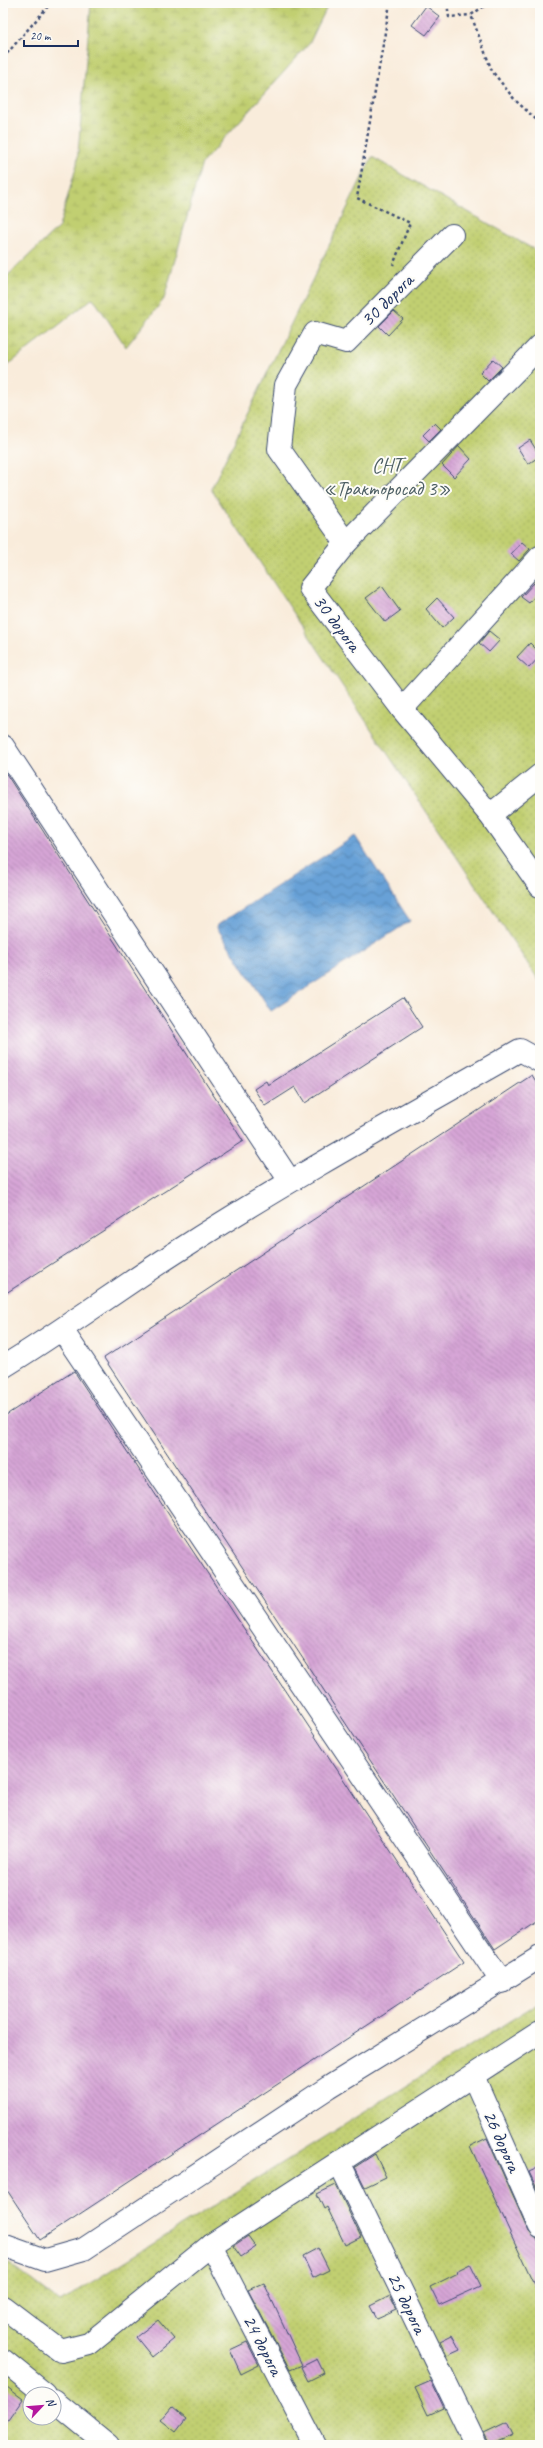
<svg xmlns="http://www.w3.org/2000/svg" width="543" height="2448" viewBox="0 0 543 2448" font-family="Caveat,sans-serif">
	<defs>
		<pattern id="wetland-marsh" width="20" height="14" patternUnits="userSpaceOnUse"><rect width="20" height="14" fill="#c1cf71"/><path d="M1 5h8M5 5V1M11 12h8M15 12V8" fill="none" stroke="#a5b264"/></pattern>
		<pattern id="park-dots" width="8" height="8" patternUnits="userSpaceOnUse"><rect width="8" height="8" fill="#c1cf71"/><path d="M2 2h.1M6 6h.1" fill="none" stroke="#a5b264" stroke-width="1.8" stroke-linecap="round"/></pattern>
		<pattern id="water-waves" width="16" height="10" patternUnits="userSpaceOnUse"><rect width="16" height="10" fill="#68a1d7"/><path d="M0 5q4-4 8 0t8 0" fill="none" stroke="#5584b2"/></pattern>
		<pattern id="building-back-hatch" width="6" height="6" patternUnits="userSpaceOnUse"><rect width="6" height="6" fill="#d6a5d6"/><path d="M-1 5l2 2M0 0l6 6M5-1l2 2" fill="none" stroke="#ad87b1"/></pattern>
	</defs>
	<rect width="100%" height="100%" fill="#fdfcf7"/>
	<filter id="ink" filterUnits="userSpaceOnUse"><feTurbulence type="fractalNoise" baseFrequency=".025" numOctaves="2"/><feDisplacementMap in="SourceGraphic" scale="8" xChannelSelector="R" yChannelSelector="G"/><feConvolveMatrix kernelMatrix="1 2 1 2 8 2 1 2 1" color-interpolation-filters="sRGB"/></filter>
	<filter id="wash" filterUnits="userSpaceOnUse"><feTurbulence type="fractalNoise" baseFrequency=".012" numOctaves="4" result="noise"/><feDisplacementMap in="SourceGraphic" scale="16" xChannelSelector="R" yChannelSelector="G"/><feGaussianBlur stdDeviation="0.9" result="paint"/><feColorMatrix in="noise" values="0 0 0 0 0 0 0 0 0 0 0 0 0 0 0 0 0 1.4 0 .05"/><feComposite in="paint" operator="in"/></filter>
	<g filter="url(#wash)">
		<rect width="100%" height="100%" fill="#f9ecdb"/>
		<polygon fill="url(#wetland-marsh)" stroke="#6e7f68" points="91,3 329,3 309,44 202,163 164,299 126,347 93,298 3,369 3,280 59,227 77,164"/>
		<g fill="url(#park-dots)" stroke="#6e7f68" fill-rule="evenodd">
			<polygon points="372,157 540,253 540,982 211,489"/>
			<path d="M540,2002V2445H3V2259L60,2302ZM30,2394H54V2418H30Z"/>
		</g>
		<polygon fill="url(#water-waves)" stroke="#42689a" points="355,836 410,921 271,1011 216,926"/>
		<g id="blocks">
			<g fill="url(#building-back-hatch)">
				<polygon points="426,6 440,17 426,35 412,25"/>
				<polygon points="394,311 403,319 388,335 379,326"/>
				<polygon points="493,359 502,367 488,381 480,373"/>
				<polygon points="435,423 441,429 429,441 423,435"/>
				<polygon points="530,440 540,456 528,464 518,448"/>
				<polygon points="459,446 471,459 454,477 442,465"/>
				<polygon points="522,542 530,549 519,561 511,554"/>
				<polygon points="534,583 540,591 529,603 521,597"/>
				<polygon points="382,586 400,611 385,622 366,598"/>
				<polygon points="437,598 454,617 442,628 426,609"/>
				<polygon points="489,631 500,640 489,652 479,643"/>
				<polygon points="530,643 540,653 540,656 529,668 517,657"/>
				<polygon points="3,769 243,1141 3,1295"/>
				<polygon points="403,998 422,1027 305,1103 295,1087 265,1106 254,1089 266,1081 268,1085"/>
				<polygon points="532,1075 540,1088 540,1919 495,1949 104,1358"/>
				<polygon points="74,1371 464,1962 40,2240 3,2184 3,1417"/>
				<polygon points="487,2138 529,2232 537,2239 540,2246 540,2297 470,2146"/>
				<polygon points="375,2154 386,2177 365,2187 355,2167"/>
				<polygon points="540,2167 540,2188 537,2189 529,2172"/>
				<polygon points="336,2185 361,2237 345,2245 327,2207 324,2209 317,2194"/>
				<polygon points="248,2236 256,2247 241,2257 233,2246"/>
				<polygon points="318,2248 329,2270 313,2278 303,2256"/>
				<polygon points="470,2264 481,2286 439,2305 430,2287 458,2273 456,2271"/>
				<polygon points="264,2283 302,2365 290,2370 248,2290"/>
				<polygon points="390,2296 397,2310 377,2319 370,2306"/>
				<polygon points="158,2320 174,2339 152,2357 136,2337"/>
				<polygon points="452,2335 460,2350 447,2356 440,2341"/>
				<polygon points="247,2342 259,2365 241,2374 230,2350"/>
				<polygon points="317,2359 324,2373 308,2381 301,2367"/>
				<polygon points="431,2381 444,2408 428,2415 415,2388"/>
				<polygon points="3,2384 23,2399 3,2427"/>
				<polygon points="172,2407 186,2419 176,2432 161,2420"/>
				<polygon points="507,2422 513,2435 490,2445 484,2433"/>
			</g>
		</g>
	</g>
	<g filter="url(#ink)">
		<use href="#blocks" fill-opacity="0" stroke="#3c4b71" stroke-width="1"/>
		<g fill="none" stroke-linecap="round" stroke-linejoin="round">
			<g stroke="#3c4b71" stroke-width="24">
				<g id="minor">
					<polyline points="452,235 346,342 315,333 286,385 279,449 346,543 310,588 402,709 490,815 540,886"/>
					<polyline points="346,543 540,346"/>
					<polyline points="402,709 540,557"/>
					<polyline points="3,746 290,1181"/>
					<polyline points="490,815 540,775"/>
					<polyline points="62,1330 502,1982"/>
					<path d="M3,1367C64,1330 121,1287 181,1249C291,1178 406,1115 520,1050L540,1061"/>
					<polyline points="473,2076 540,2227"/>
					<polyline points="339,2162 476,2445"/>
					<polyline points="3,2245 45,2260 84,2249 329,2087 540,1957"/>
					<polyline points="211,2245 315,2445"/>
					<polyline points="3,2307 61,2351 89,2344 211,2245 540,2032"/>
					<polyline points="3,2360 45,2394"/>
					<polyline points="54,2401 108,2445"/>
				</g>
			</g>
			<g stroke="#3c4b71" stroke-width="2.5" stroke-dasharray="3 3" stroke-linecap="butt">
				<polyline points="390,3 357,198 410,223 393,265"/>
				<polyline points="447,3 449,17 471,15"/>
				<polyline points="489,3 471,15 492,71 515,100 540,123"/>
				<polyline points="3,58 51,3"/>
			</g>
			<use href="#minor" stroke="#fff" stroke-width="22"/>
		</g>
	</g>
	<g text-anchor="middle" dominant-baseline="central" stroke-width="4" stroke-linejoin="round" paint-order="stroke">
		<g font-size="20" fill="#1b2f5e" stroke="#fdfcf7">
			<text transform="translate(387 300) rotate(-45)">30 дорога</text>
			<text transform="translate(337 623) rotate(53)">30 дорога</text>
			<text transform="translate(502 2141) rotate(66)">26 дорога</text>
			<text transform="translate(407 2303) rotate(64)">25 дорога</text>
			<text transform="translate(263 2345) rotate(63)">24 дорога</text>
		</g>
		<g font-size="20" fill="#4d5f64" stroke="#fdfcf7">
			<text x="387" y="465">СНТ<tspan x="387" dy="23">«Тракторосад 3»</tspan></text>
		</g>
	</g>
	<rect width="543" height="2448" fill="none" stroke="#fdfcf7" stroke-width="16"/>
	<g transform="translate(42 2406) rotate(64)"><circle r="19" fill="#fdfcf7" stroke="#a3aaba"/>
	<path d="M0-3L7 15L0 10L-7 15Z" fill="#b5179e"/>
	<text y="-6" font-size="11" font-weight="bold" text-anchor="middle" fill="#1b2f5e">N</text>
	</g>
	<path d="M24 40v6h54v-6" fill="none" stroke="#1b2f5e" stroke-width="2"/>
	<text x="30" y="40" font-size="12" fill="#1b2f5e" stroke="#fdfcf7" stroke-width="3" paint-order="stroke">20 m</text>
</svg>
